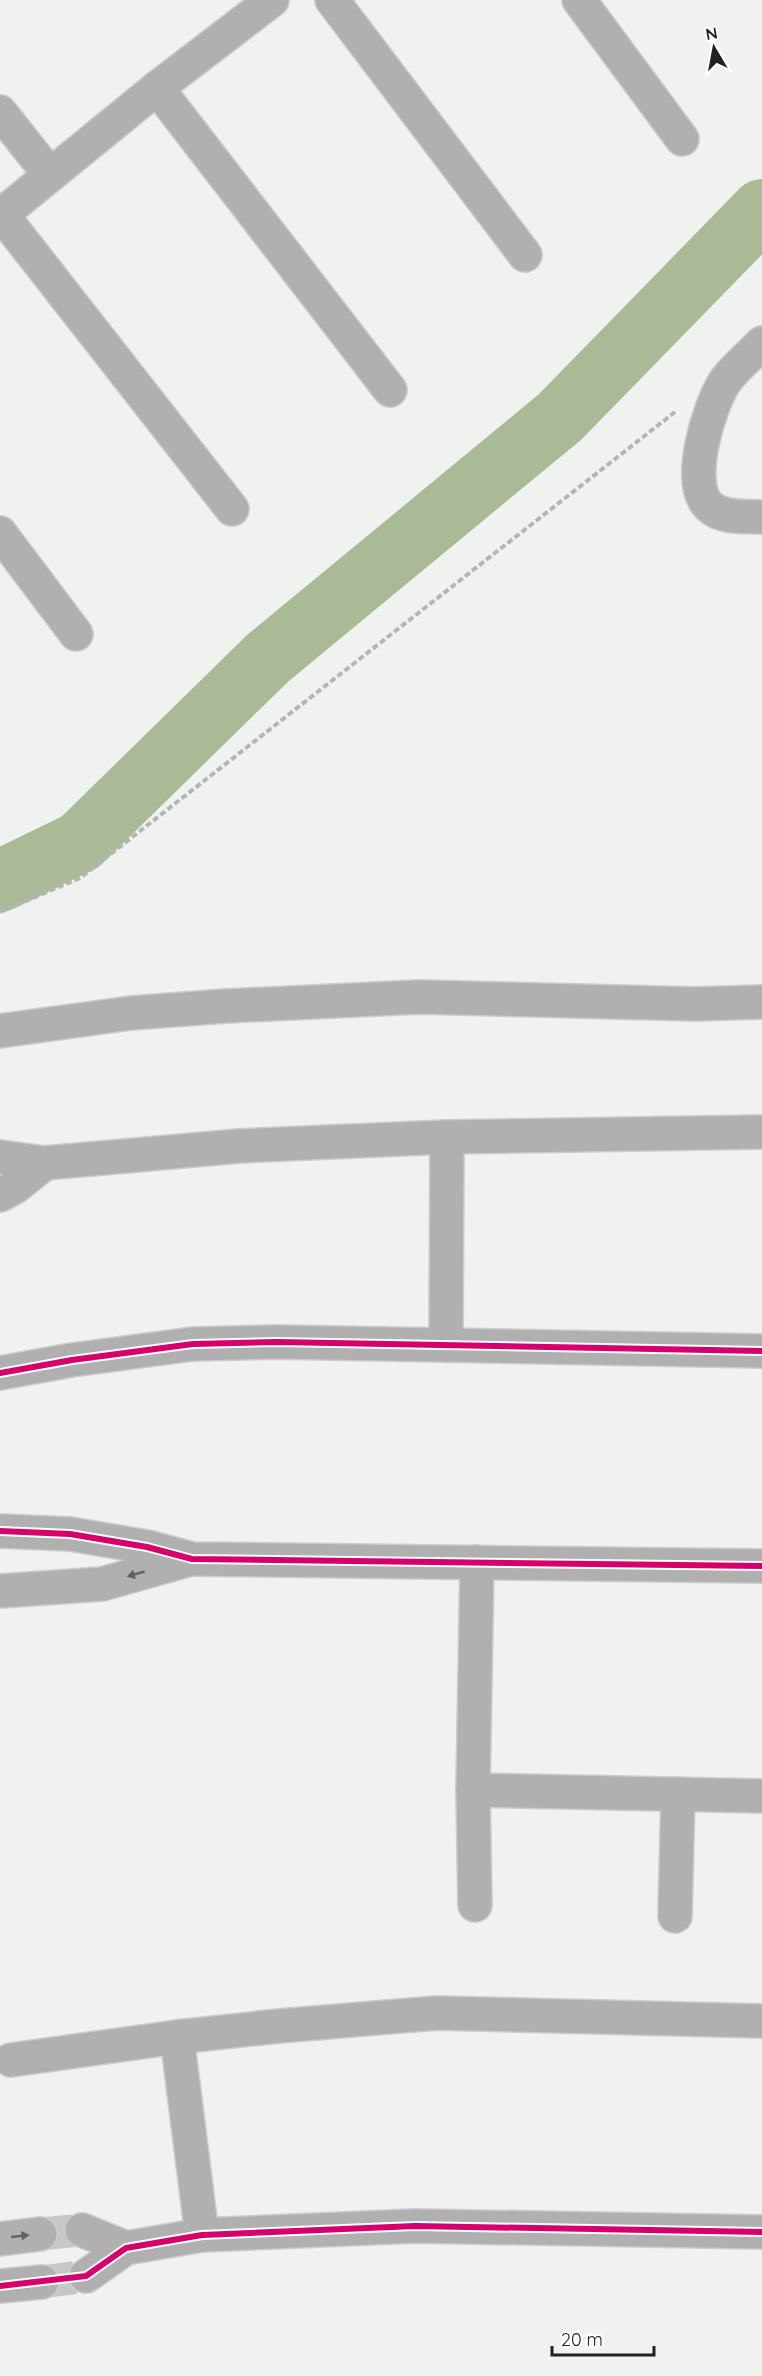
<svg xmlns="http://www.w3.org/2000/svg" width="762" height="2376" viewBox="0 0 762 2376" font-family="Quicksand,sans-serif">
	<rect width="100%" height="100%" fill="#f0f2ef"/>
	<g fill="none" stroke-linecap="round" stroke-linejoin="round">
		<polyline stroke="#aaba97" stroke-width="62" points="0,881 80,842 268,658 560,417 762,210"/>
		<g stroke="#c7c8c6" stroke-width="33" stroke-dasharray="33 16" stroke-linecap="butt">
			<polyline points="40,2234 82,2230"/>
			<polyline points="42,2282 86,2276"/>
		</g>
		<g stroke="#cbcccb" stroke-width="36">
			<g id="minor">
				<polyline points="332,0 525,255"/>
				<polyline points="579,0 682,139"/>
				<polyline points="157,88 390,390"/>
				<polyline points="0,112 50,175"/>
				<polyline points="2,215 232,509"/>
				<polyline points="0,216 157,88 272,0"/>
				<path d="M762,343C750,356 733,369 724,383C709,407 685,483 709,506C722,519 746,516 762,517"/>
				<polyline points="0,533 76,634"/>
				<polyline points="0,1031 131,1013 226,1006 419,997 695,1004 762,1002"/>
				<polyline points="0,1157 45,1163 239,1146 447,1137 762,1132"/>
				<polyline points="0,1195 15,1187 45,1163"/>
				<polyline points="446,1344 447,1137"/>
				<polyline points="0,1373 72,1360 193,1344 277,1342 762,1351"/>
				<polyline points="0,1531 70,1534 147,1547 192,1559 762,1566"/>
				<polyline points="0,1591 102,1584 191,1559"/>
				<polyline points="473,1790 762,1796"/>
				<polyline points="475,1905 473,1790 477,1562"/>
				<polyline points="675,1916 678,1794"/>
				<polyline points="177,2037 202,2235"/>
				<polyline points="11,2060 177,2037 279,2026 437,2013 762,2021"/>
				<polyline points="82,2230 126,2248"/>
				<polyline points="0,2239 40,2234"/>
				<polyline points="86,2276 126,2248 202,2235 415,2226 762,2232"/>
				<polyline points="0,2286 42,2282"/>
			</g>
		</g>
		<polyline stroke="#b4b6b4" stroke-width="4" stroke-dasharray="6 3" stroke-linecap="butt" points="0,912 80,878 675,412"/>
		<use href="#minor" stroke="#afb0af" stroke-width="33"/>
		<g stroke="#fff" stroke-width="10">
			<g id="cycleway">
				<polyline points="0,1373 72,1360 193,1344 277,1342 762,1351"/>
				<polyline points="0,1531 70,1534 147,1547 192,1559 762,1566"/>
				<polyline points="0,2286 86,2276 126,2248 202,2235 415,2226 762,2232"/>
			</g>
		</g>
		<use href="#cycleway" stroke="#d6006c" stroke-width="6"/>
	</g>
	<defs><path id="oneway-solid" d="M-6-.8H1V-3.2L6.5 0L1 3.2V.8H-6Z" transform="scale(1.5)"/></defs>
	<g fill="#616260">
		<use href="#oneway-solid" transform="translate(136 1574) rotate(164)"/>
		<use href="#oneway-solid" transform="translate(20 2236) rotate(-6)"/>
	</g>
	<g transform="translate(714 48) rotate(350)" stroke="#ffffff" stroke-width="4.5" paint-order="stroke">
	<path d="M0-4.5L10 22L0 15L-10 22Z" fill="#212220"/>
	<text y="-9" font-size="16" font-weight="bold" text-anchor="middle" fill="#212220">N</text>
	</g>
	<path d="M552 2346v9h102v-9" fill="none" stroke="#212220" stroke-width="3"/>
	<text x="561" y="2346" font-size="18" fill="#212220" stroke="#ffffff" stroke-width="4.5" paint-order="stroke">20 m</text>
</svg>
